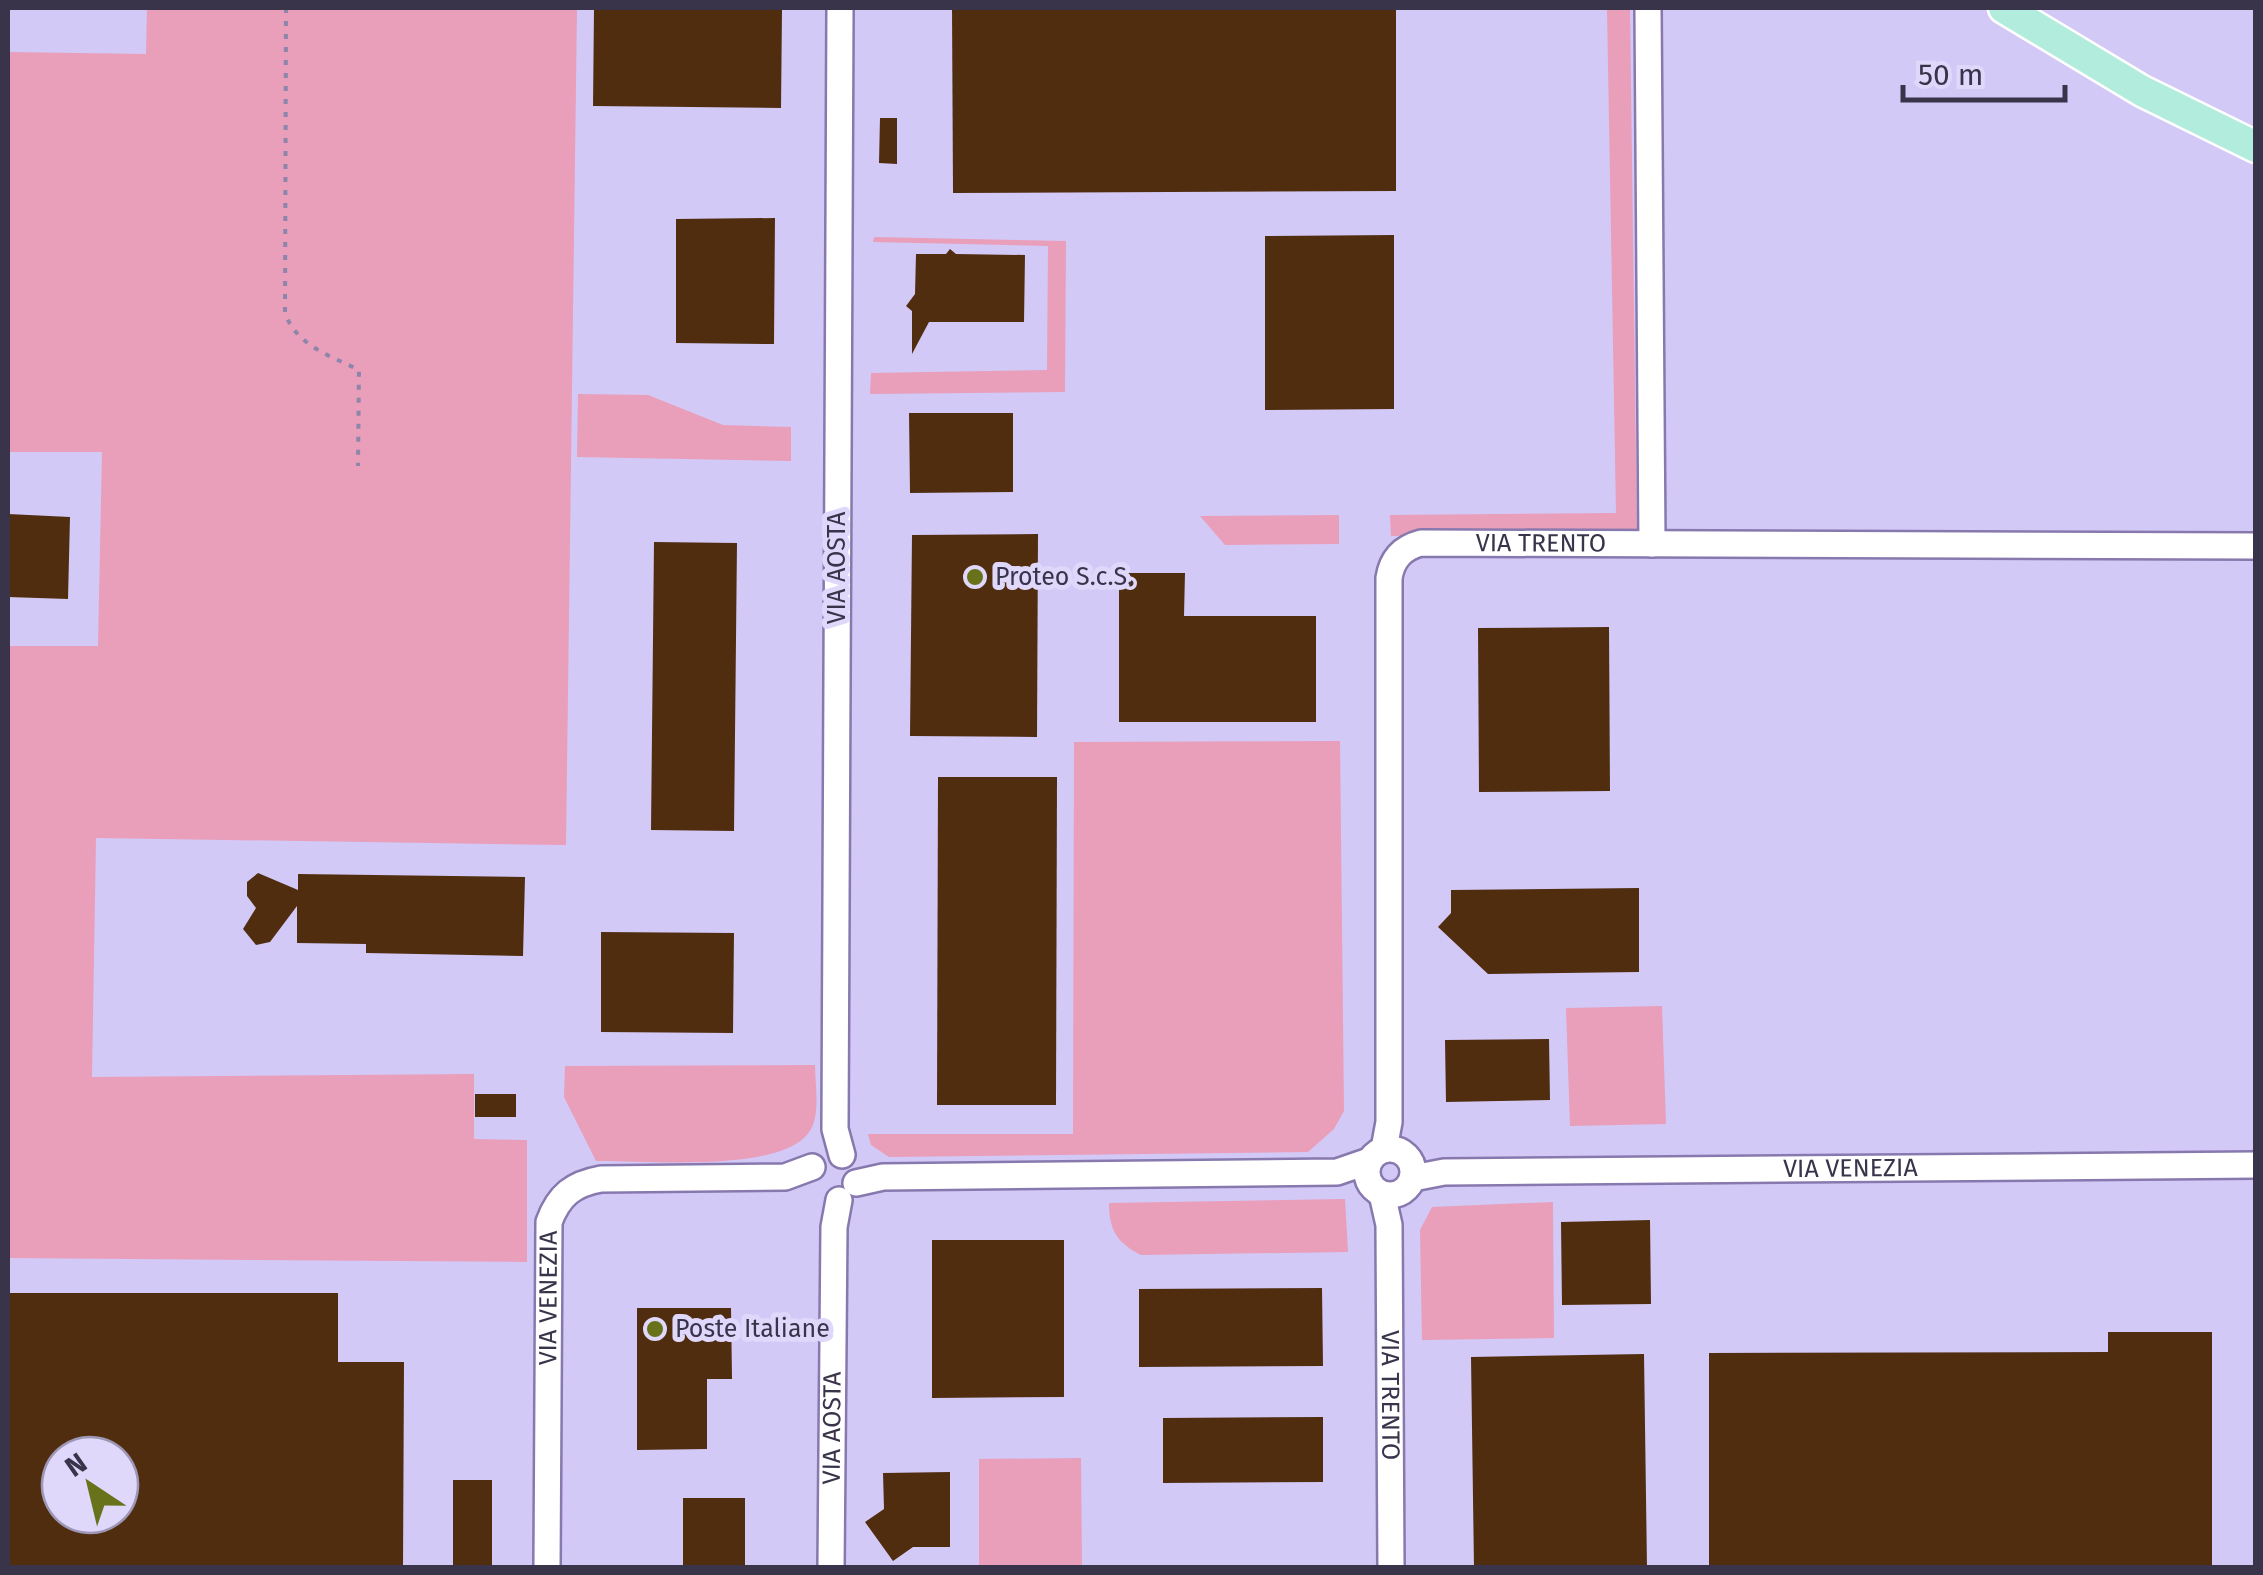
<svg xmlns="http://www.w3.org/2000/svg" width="2263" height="1575" viewBox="0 0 2263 1575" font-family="'Fira Sans',sans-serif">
	<rect width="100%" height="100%" fill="#d3c9f7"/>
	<g fill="#e99eba">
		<polygon points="147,8 577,8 566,845 96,838 92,1077 474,1074 474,1139 527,1140 527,1262 8,1258 8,646 98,646 102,452 8,452 8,52 146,54"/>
		<polygon points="1607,8 1630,8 1637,535 1391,536 1390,515 1616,513"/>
		<polygon points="874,237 1066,241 1065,392 870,394 871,373 1047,370 1048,246 873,242"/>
		<polygon points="578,394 648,395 723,425 791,427 791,461 577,457"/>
		<polygon points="1339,515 1339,544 1225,545 1200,516"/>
		<polygon points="1340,741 1344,1111 1334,1129 1308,1152 889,1157 871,1145 868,1134 1073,1134 1074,742"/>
		<polygon points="1662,1006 1666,1124 1570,1126 1566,1008"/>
		<path d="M815,1065C815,1084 820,1110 812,1127C791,1175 643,1160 596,1161L564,1097L565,1066Z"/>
		<path d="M1345,1199L1348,1252L1141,1255C1117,1243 1109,1230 1109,1203Z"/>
		<polygon points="1553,1202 1554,1338 1422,1340 1420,1230 1432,1207"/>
		<polygon points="1081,1458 1082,1567 979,1567 979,1459"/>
	</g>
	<g fill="#512d10" fill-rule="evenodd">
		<polygon points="594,8 782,10 781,108 593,106"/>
		<polygon points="952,8 1396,8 1396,191 953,193"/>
		<polygon points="880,118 897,118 897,164 879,163"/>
		<polygon points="775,218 774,344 676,343 676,219"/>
		<polygon points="1394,235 1394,409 1265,410 1265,236"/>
		<polygon points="950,249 956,254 1025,255 1024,322 929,322 912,354 912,311 906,306 915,294 916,254 946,254"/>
		<polygon points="909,413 1013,413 1013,492 910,493"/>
		<polygon points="8,514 70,517 68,599 8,597"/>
		<polygon points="1038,534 1037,737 910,736 912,535"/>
		<polygon points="654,542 737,543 734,831 651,830"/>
		<polygon points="1119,573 1185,573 1184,616 1316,616 1316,722 1119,722"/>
		<polygon points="1609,627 1610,791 1479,792 1478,628"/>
		<polygon points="938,777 1057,777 1056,1105 937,1105"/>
		<polygon points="258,873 298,890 298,874 525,877 523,956 366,953 366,944 297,943 297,906 270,942 256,945 243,929 256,908 247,896 247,882"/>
		<polygon points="1639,888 1639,972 1488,974 1438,927 1451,913 1451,890"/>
		<polygon points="601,932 734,933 733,1033 601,1032"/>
		<polygon points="1549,1039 1550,1100 1446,1102 1445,1040"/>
		<rect x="475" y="1094" width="41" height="23"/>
		<polygon points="1650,1220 1651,1304 1562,1305 1561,1222"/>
		<polygon points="932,1240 1064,1240 1064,1397 932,1398"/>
		<polygon points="1322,1288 1323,1366 1139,1367 1139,1289"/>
		<path d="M10,1293H338V1362H404L403,1568H8ZM60,1455H120V1515H60Z"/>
		<polygon points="637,1308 731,1308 732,1379 707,1379 707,1449 637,1450"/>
		<polygon points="2108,1332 2212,1332 2212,1568 1709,1568 1709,1353 2108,1352"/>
		<polygon points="1644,1354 1647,1568 1474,1568 1471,1357"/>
		<polygon points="1323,1417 1323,1482 1163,1483 1163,1418"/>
		<polygon points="950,1472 950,1547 913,1547 893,1561 865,1522 884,1509 883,1473"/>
		<rect x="453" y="1480" width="39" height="88"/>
		<rect x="683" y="1498" width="62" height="70"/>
	</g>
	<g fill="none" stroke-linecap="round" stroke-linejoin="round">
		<g stroke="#8779ae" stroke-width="30">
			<g id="minor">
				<polyline points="840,8 835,1129 842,1155"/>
				<polyline points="1648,8 1652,544"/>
				<circle cx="1390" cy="1172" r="23"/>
				<path id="s1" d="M1384,1149L1389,1122V578C1392,559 1402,548 1421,543L2256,546"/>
				<path id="s2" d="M1413,1178L1444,1172L2256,1165"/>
				<polyline points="856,1183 883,1177 1337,1172 1369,1161"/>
				<path id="s3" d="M1382,1194L1389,1225L1391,1568"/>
				<path id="s4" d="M547,1568L549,1222C559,1195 573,1184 601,1179L785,1177L812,1167"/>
				<path id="s5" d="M831,1568L834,1227L839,1200"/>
			</g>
		</g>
		<g stroke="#fff" stroke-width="35">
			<polyline id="major" points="2004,8 2142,91 2256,147"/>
		</g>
		<path stroke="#8e86aa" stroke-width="4" stroke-dasharray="5 8" stroke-linecap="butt" d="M286,8L285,313C297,346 329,355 359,370L358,466"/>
		<use href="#minor" stroke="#fff" stroke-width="25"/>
		<use href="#major" stroke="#b2ecdd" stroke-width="30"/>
	</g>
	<g fill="#68721a" stroke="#dfd8fb" stroke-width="4">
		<circle cx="975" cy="577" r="10"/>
		<circle cx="655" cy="1329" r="10"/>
	</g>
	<g text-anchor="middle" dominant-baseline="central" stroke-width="10" stroke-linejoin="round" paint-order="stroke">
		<g font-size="25" fill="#3a344b" stroke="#dfd8fb">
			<text stroke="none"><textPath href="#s1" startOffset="742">VIA TRENTO</textPath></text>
			<text transform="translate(837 568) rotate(-90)">VIA AOSTA</text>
			<text stroke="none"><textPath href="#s2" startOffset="438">VIA VENEZIA</textPath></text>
			<text stroke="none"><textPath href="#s4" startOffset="270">VIA VENEZIA</textPath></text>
			<text stroke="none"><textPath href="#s3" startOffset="202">VIA TRENTO</textPath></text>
			<text stroke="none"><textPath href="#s5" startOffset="140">VIA AOSTA</textPath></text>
		</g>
		<g font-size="25" fill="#3a344b" stroke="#dfd8fb" text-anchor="start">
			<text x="995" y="577">Proteo S.c.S.</text>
			<text x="675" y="1329">Poste Italiane</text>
		</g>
	</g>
	<rect width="2263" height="1575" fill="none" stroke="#3a344b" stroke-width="20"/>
	<g transform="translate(90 1485) rotate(325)"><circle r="48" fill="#dfd8fb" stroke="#9d96b5" stroke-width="2.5"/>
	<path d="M0-8L18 38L0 25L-18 38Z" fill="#68721a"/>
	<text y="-15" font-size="28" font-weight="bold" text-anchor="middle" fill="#3a344b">N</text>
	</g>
	<path d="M1903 85v15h162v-15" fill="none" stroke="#3a344b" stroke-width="5"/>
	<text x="1918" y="85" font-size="30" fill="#3a344b" stroke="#dfd8fb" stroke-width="8" paint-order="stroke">50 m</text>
</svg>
